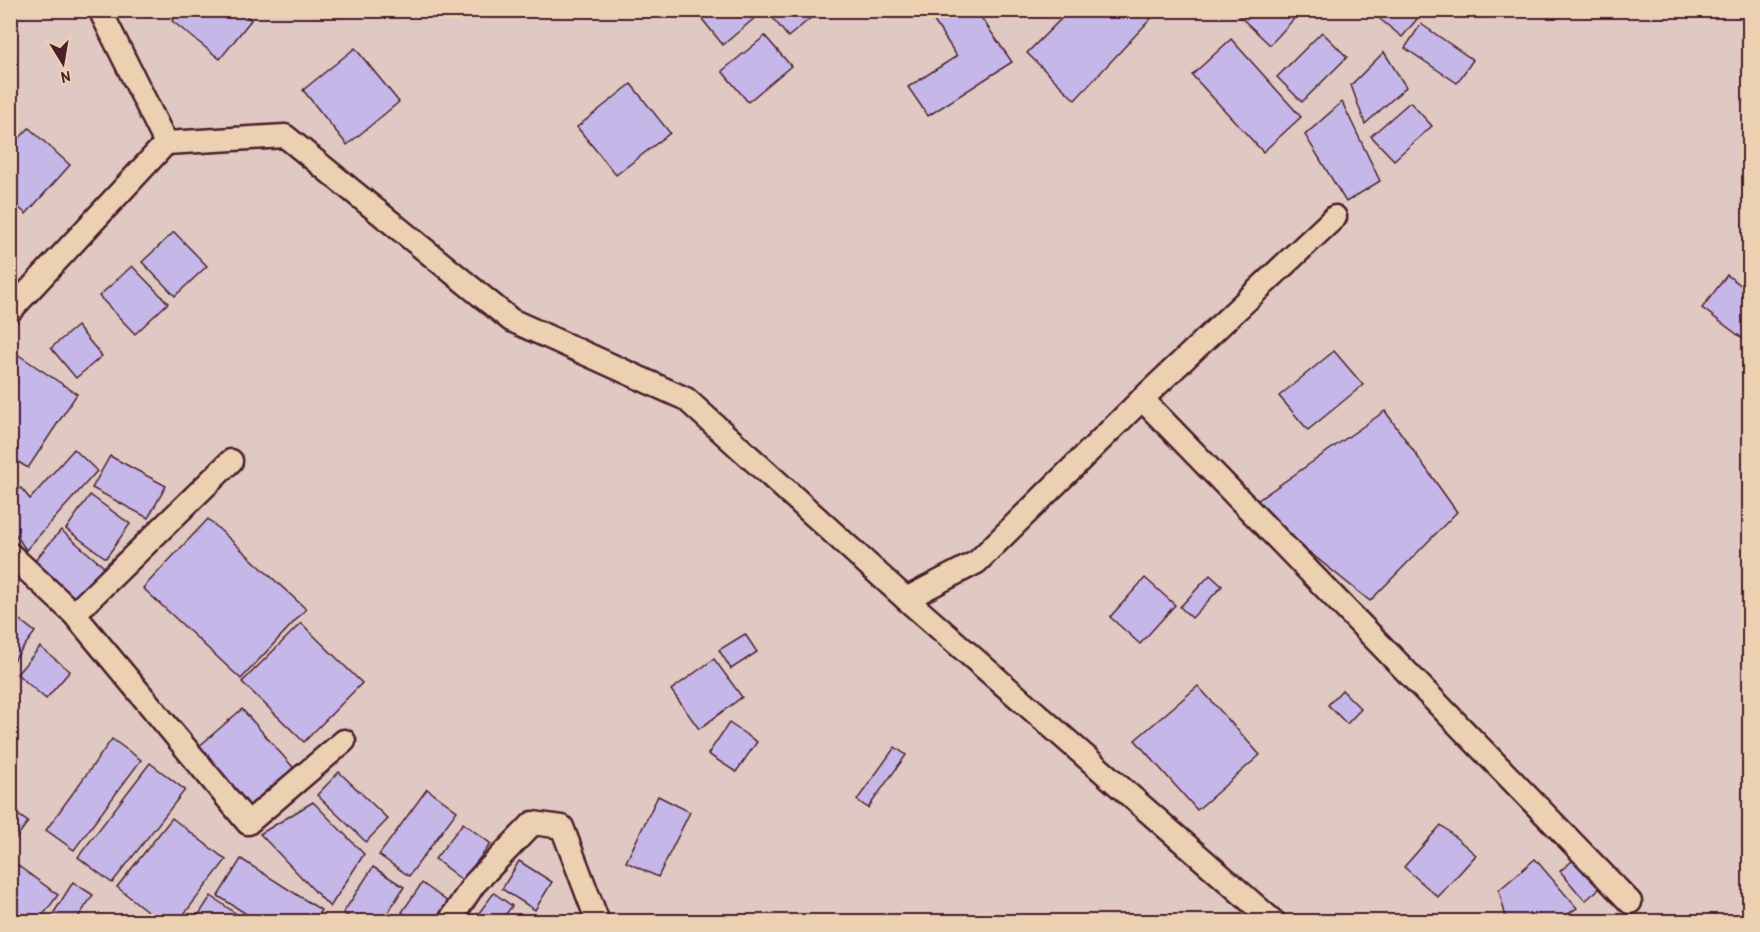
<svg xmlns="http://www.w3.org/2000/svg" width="1760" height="932" viewBox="0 0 1760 932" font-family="'Patrick Hand',sans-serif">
	<rect width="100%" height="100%" fill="#e0c9c2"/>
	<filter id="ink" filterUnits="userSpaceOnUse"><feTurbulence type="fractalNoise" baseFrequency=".0167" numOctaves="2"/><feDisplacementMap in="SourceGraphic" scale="12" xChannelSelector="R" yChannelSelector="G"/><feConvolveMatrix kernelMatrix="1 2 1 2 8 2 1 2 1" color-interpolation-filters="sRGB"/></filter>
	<g filter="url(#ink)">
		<g fill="#c5b8e9" stroke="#4a1f2b" stroke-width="1.5">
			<polygon points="181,10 240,10 251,20 220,59 172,21"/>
			<polygon points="712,10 764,10 723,45 702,19"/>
			<polygon points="769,10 820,10 788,37 768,12"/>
			<polygon points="930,10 976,10 1012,62 928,116 908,87 957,56 928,12"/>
			<polygon points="1070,10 1159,10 1075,100 1027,53"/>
			<polygon points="1233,10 1302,10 1270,45"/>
			<polygon points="1379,10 1406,10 1417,19 1402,37 1375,15"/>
			<polygon points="1421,24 1473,60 1457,83 1405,48"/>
			<polygon points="1322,32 1347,57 1302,102 1277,77"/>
			<polygon points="765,36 791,66 748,102 722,71"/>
			<polygon points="1231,39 1301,117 1263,152 1192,75"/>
			<polygon points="355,48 399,102 347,145 303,90"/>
			<polygon points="1384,52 1406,87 1365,124 1351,85"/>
			<polygon points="631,84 670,133 616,175 577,127"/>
			<polygon points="1342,102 1380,181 1346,202 1305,135"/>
			<polygon points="1410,102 1432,126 1394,160 1371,136"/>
			<polygon points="29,128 70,165 26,214 10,200 10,148"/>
			<polygon points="174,232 207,266 175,296 142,262"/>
			<polygon points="132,266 168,303 135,334 99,296"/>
			<polygon points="1727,275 1750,292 1750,337 1746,341 1702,308"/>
			<polygon points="77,326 102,356 76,378 51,348"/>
			<polygon points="1334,351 1363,385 1308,430 1279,396"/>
			<polygon points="14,352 77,394 28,468 10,457 10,358"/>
			<polygon points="1385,411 1457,512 1370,601 1251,505"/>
			<polygon points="74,449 97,471 26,550 10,526 10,496 21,488 30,499"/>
			<polygon points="110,456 166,486 148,518 92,488"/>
			<polygon points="90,495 130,524 106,558 66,529"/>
			<polygon points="208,519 306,609 241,679 143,588"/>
			<polygon points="61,530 104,567 75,601 32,564"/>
			<polygon points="1210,575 1222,586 1192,618 1180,607"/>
			<polygon points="1145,578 1175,605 1140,644 1110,617"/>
			<polygon points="12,614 35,632 10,665 10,616"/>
			<polygon points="301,623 362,683 304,742 242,682"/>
			<polygon points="745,634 757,652 731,669 719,650"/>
			<polygon points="40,647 70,671 46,699 17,674"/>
			<polygon points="714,659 742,697 699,729 671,690"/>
			<polygon points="1198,686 1260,755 1197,810 1135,740"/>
			<polygon points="1342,690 1361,709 1347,724 1328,705"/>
			<polygon points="242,709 305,781 259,820 197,748"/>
			<polygon points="729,723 757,742 736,772 708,754"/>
			<polygon points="112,739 141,760 74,850 46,830"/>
			<polygon points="895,747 906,755 868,808 857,800"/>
			<polygon points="150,763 185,790 112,883 78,857"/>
			<polygon points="339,772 388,819 366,842 317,795"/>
			<polygon points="427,789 457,811 409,876 379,855"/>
			<polygon points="658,796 690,812 658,877 626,862"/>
			<polygon points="313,802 364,854 330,907 260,834"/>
			<polygon points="10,809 28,822 10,846"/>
			<polygon points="172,818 226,860 178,922 161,922 117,887"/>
			<polygon points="463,823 491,844 462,880 435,859"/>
			<polygon points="1441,825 1476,855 1438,897 1404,867"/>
			<polygon points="1577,857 1601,887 1585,901 1560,871"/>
			<polygon points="241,859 321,910 314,922 259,922 218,896"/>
			<polygon points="1535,859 1577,908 1556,922 1507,922 1499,890"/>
			<polygon points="519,861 552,882 535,910 502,889"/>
			<polygon points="17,865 58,895 38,922 10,922 10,874"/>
			<polygon points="373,867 404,887 382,922 357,922 343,913"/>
			<polygon points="73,882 93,895 75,922 48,922"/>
			<polygon points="422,883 452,905 440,922 415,922 402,912"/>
			<polygon points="494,893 512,906 500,922 472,922"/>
			<polygon points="211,896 248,922 194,922"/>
		</g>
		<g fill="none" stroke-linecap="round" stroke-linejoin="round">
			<g stroke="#4a1f2b" stroke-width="27">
				<g id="street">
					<polyline points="166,143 285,136 511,320 686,399 906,599 1274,922"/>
					<polyline points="10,311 166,143 100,10"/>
					<polyline points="1142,399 1630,902"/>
					<polyline points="10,554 74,614 248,823 344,741"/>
					<polyline points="906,599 977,562 1142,399 1335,217"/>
					<polyline points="74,614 231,461"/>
					<polyline points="449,922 474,884 533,823 562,827 598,922"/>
				</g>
			</g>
			<use href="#street" stroke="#ebd0b2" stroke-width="22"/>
		</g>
	</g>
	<rect width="1760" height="932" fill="none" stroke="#ebd0b2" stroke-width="36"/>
	<rect x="18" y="18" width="1724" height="896" fill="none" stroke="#4a1f2b" stroke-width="2" filter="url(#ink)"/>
	<g transform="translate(63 63) rotate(169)" stroke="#ebd0b2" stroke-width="4.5" paint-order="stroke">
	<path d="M0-4.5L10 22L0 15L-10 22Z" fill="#4a1f2b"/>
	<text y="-9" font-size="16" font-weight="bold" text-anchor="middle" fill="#4a1f2b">N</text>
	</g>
</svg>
